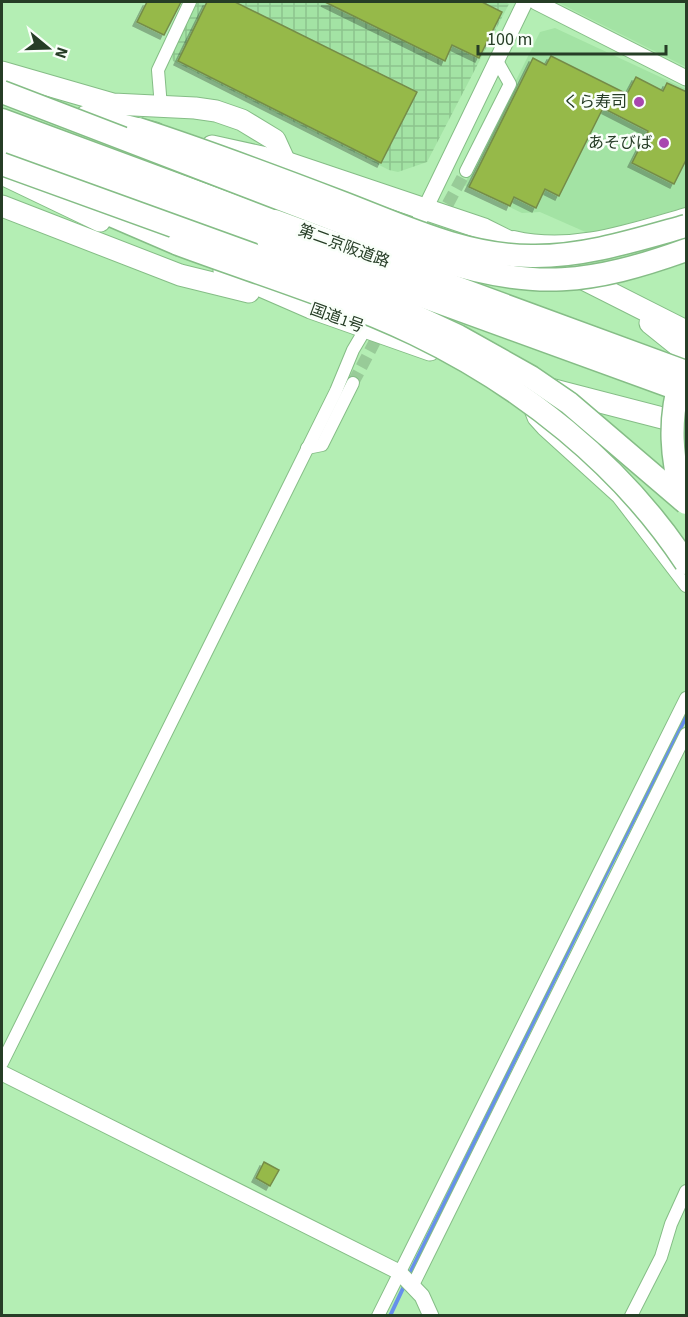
<svg xmlns="http://www.w3.org/2000/svg" width="688" height="1317" viewBox="0 0 688 1317" font-family="'Source Sans 3','Noto Sans JP',sans-serif">
	<defs>
		<pattern id="industrial-grid" width="8" height="8" patternUnits="userSpaceOnUse" patternTransform="scale(1.5)"><rect width="8" height="8" fill="#a3e3a4"/><path d="M0 4h8M4 0v8" fill="none" stroke="#8cc48d"/></pattern>
		<filter id="shadow"><feDropShadow dx="-4" dy="4" stdDeviation="0" flood-color="#0004"/></filter>
	</defs>
	<rect width="100%" height="100%" fill="#b4eeb4"/>
	<g fill="#a3e3a4">
		<polygon points="557,2 686,2 686,67"/>
		<polygon points="555,28 686,89 686,207 590,234 540,212 522,213 464,185 540,32"/>
	</g>
	<polygon fill="url(#industrial-grid)" points="197,2 505,2 509,4 427,162 398,172 389,170 173,61 170,53"/>
	<g fill="none" stroke-linecap="round" stroke-linejoin="round">
		<g stroke="#668fec" stroke-width="4">
			<polyline points="408,1277 609,868 686,717"/>
			<polyline points="390,1316 405,1284"/>
		</g>
	</g>
	<g fill="#96b949" stroke="#758c48" stroke-width="1.5" filter="url(#shadow)">
		<polygon points="147,2 181,2 164,35 137,22"/>
		<polygon points="207,2 235,2 417,92 381,163 178,61"/>
		<polygon points="325,2 482,2 502,12 479,58 452,45 445,61"/>
		<polygon points="551,56 627,94 636,77 663,91 667,83 687,92 687,158 674,184 632,163 648,131 603,108 559,196 545,189 536,208 514,197 510,206 469,187 533,58 546,65"/>
		<polygon points="264,1162 279,1170 270,1186 256,1178"/>
	</g>
	<g fill="none" stroke-linecap="round" stroke-linejoin="round">
		<g stroke="#98cb98" stroke-width="12" stroke-dasharray="12 6" stroke-linecap="butt">
			<polyline points="439,220 466,171"/>
			<polyline points="353,383 382,328"/>
		</g>
		<g stroke="#85bd86" stroke-width="14">
			<g id="minor">
				<polyline points="161,107 158,70 190,2"/>
				<polyline points="466,171 510,84 497,61"/>
				<path d="M514,237C573,251 630,230 686,214"/>
				<polyline points="530,409 534,419 543,429 618,497 686,586"/>
				<polyline points="307,448 322,445 353,383"/>
				<polyline points="2,1063 336,391 353,350 366,328"/>
				<polyline points="413,1285 686,734"/>
				<polyline points="378,1316 686,698"/>
				<polyline points="631,1316 661,1257 671,1224 686,1191"/>
			</g>
		</g>
		<g stroke="#85bd86" stroke-width="17">
			<g id="tertiary">
				<polyline points="536,2 686,78"/>
				<polyline points="410,240 525,2"/>
				<polyline points="2,1073 399,1272 422,1296 431,1316"/>
			</g>
		</g>
		<g stroke="#85bd86" stroke-width="23">
			<g id="trunk">
				<polyline points="2,72 113,104 195,108 216,111 242,120 275,140 285,162"/>
				<polyline points="86,116 155,133"/>
				<polyline points="212,146 285,162 484,229 686,331"/>
				<polyline points="2,174 100,221"/>
				<polyline points="2,206 180,275 249,292"/>
				<polyline points="224,270 311,308 430,350"/>
				<polyline points="650,323 686,352"/>
				<polyline points="550,389 686,424"/>
			</g>
		</g>
		<g stroke="#85bd86" stroke-width="25">
			<g id="motorway">
				<polyline points="2,120 275,221"/>
				<polyline points="2,142 268,240"/>
				<polyline points="85,204 178,244"/>
			</g>
		</g>
		<use href="#minor" stroke="#fff" stroke-width="12"/>
		<use href="#tertiary" stroke="#fff" stroke-width="15"/>
		<use href="#trunk" stroke="#fff" stroke-width="21"/>
		<use href="#motorway" stroke="#fff" stroke-width="22"/>
		<g stroke="#85bd86" stroke-width="25" stroke-linecap="butt">
			<g id="motorway-bridge">
				<path d="M2,92L437,259C534,291 591,284 686,250"/>
				<path d="M138,129C207,151 275,177 343,203C403,226 465,256 531,256C583,257 636,240 686,226"/>
				<polyline points="2,164 389,304 458,336 531,377 569,403 686,503"/>
				<polyline points="275,221 686,372"/>
				<polyline points="268,240 686,392"/>
				<path d="M178,244C256,273 339,298 415,334C521,385 621,464 686,563"/>
				<path d="M681,377C668,420 671,458 683,500"/>
			</g>
		</g>
		<use href="#motorway-bridge" stroke="#fff" stroke-width="22"/>
	</g>
	<g fill="#a847af" stroke="#f9fff9" stroke-width="2">
		<circle cx="639" cy="102" r="6"/>
		<circle cx="664" cy="143" r="6"/>
	</g>
	<g text-anchor="middle" dominant-baseline="central" stroke-width="5" stroke-linejoin="round" paint-order="stroke">
		<g font-size="16" fill="#263d26" stroke="#f9fff9" text-anchor="end">
			<text x="627" y="102">くら寿司</text>
			<text x="652" y="143">あそびば</text>
		</g>
		<g font-size="16" fill="#263d26" stroke="#f9fff9">
			<text transform="translate(344 246) rotate(20)">第二京阪道路</text>
			<text transform="translate(337 318) rotate(20)">国道1号</text>
		</g>
	</g>
	<rect width="688" height="1317" fill="none" stroke="#263d26" stroke-width="6"/>
	<g transform="translate(48 48) rotate(109)" stroke="#f9fff9" stroke-width="4.5" paint-order="stroke">
	<path d="M0-4.5L10 22L0 15L-10 22Z" fill="#263d26"/>
	<text y="-9" font-size="16" font-weight="bold" text-anchor="middle" fill="#263d26">N</text>
	</g>
	<path d="M478 45v9h188v-9" fill="none" stroke="#263d26" stroke-width="3"/>
	<text x="487" y="45" font-size="18" fill="#263d26" stroke="#f9fff9" stroke-width="4.5" paint-order="stroke">100 m</text>
</svg>
